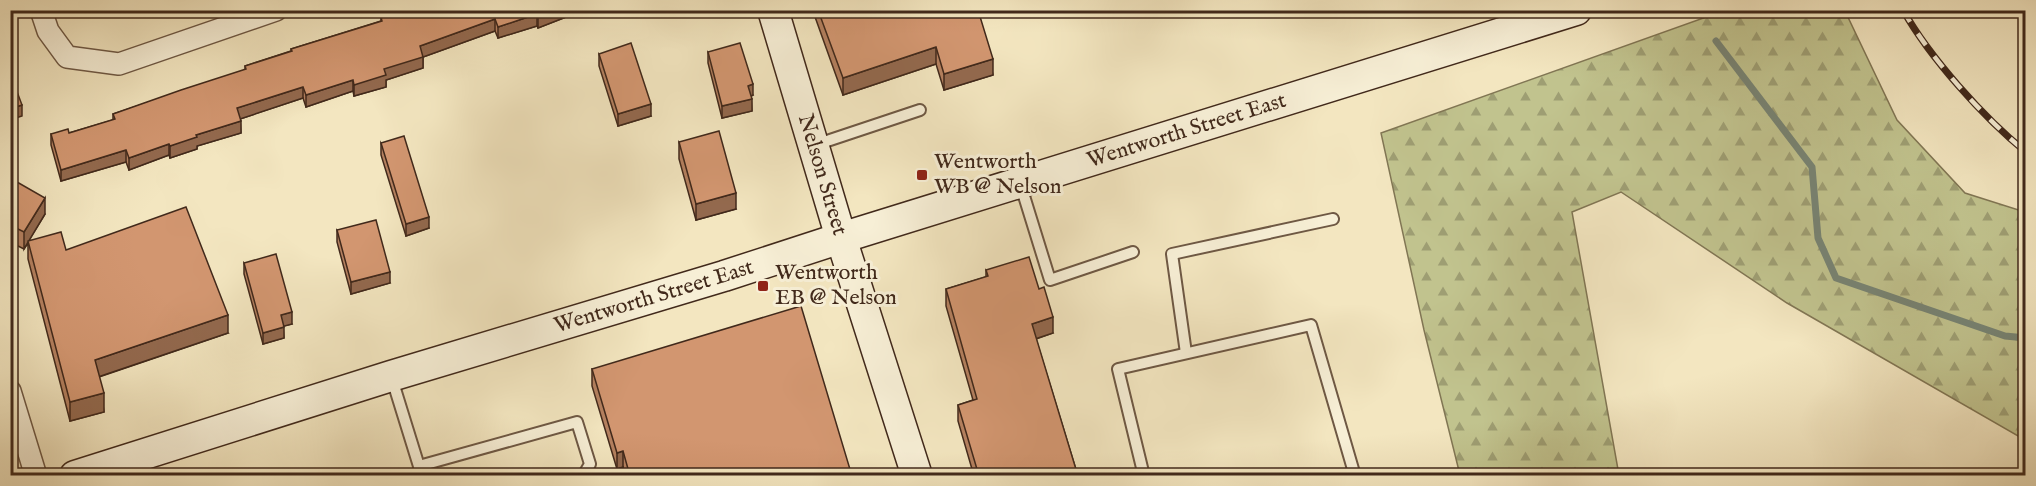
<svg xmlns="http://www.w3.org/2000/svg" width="2036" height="486" viewBox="0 0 2036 486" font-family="'IM FELL English',serif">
	<defs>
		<pattern id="forest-firs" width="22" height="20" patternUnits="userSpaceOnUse" patternTransform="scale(1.5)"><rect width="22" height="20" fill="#c1c38e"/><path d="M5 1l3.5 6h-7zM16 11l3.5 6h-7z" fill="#9e9e73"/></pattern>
	</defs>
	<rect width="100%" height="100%" fill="#f3e6c0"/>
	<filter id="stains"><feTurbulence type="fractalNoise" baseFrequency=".00333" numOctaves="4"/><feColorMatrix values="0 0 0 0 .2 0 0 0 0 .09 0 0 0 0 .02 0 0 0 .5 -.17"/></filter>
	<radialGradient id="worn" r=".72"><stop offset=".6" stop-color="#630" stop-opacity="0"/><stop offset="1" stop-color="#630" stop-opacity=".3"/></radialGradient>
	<polygon fill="url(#forest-firs)" stroke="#817654" stroke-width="1.5" points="1723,11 1845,11 1897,120 1965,193 2025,212 2025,440 1787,303 1621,192 1572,212 1619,475 1460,475 1424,330 1381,133"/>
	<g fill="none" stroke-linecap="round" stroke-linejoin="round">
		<polyline stroke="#778474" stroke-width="7" points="1716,41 1812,167 1818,238 1836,278 2005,336 2026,338"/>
		<g stroke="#6e5844" stroke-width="14">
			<g id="lane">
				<polyline points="815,145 920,110"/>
				<polyline points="1020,183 1050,280 1133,252"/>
				<polyline points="1186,353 1172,254 1333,219"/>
				<polyline points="392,379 422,476"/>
				<polyline points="419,466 577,422 590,464 583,476"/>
				<polyline points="1144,476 1118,369 1311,325 1355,476"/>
			</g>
		</g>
		<g stroke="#6e5844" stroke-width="24">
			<g id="street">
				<polyline points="41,10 48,31 67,57 119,64 276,10"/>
				<polyline points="10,391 36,476"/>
			</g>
		</g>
		<g stroke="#41291b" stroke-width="33">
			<g id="secondary">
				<path id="s1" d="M773,10L841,238L917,476"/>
				<path id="s2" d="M75,476L391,376L724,276L841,238L1576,10"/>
			</g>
		</g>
		<use href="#lane" stroke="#f7efd6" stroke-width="10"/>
		<use href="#street" stroke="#f7efd6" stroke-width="21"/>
		<use href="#secondary" stroke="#f7efd6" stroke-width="30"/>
		<g stroke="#41291b" stroke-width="7">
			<path id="rail" d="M1903,10C1930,58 1984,118 2026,152"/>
		</g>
		<use href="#rail" stroke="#f7efd6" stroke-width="4.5" stroke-dasharray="14" stroke-linecap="butt"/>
	</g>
	<g fill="#b58160" stroke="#41291b" stroke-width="1.5">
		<polygon points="414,10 584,10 538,28 537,26 498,38 495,31 423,57 423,68 386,80 386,87 354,96 353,91 306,107 303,98 240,119 241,133 197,146 197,149 170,158 169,155 129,170 126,162 61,181 51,145 51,134 69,133 113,120 113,114 245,70 245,66 291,51 291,49 381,21 381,18"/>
		<polygon points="814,10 978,10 993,75 944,90 936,64 843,95 814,14"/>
		<polygon points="708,52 753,95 751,96 752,111 722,118 708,63"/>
		<polygon points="599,54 651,116 618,126 599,66"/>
		<polygon points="679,142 736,209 696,220 679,159"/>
		<polygon points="381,143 429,228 406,236 381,155"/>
		<polygon points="10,178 45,214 29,240 66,250 228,333 99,377 104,412 70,421 28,259 28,243 24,249 10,242"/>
		<polygon points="337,230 390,283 351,294 337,242"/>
		<polygon points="244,263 292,324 283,326 284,338 263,344 244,274"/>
		<polygon points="986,270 1053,333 1036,339 1078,476 974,476 958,421 958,405 973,400 946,306 946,289 986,277"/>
		<polygon points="592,369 852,476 625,476 623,467 617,469 592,386"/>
	</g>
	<g fill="#93694e" stroke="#41291b" stroke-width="1.5">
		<polygon points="553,10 584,10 538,28 538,16"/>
		<polygon points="592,10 609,10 592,17"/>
		<polygon points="537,14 537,26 498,38 498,27"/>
		<polygon points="495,19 495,31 423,57 423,68 386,80 386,87 354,96 354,85 384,69 420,46"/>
		<polygon points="936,47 936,64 843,95 843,78"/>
		<polygon points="993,59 993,75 944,90 944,74"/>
		<polygon points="353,80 353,91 306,107 306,95"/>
		<polygon points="753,84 753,95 748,98 748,86"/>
		<polygon points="303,87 303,98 237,120 237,108"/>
		<polygon points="752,99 752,111 722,118 722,106"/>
		<polygon points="651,104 651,116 618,126 618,114"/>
		<polygon points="22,105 22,116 10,120 10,109"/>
		<polygon points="241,121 241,133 197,146 197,149 170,158 170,146 196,135"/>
		<polygon points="169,144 169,155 129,170 129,158"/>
		<polygon points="126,150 126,162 61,181 61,170"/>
		<polygon points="736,193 736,209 696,220 696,204"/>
		<polygon points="45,198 45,214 24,249 24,232"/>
		<polygon points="429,217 429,228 406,236 406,224"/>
		<polygon points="390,272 390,283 351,294 351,282"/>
		<polygon points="292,312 292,324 281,327 281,315"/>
		<polygon points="228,315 228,333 95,378 95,360"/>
		<polygon points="1053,317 1053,333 1032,340 1032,324"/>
		<polygon points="284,327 284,338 263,344 263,333"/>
		<polygon points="104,393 104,412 70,421 70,402"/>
		<polygon points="623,451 623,467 617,469 617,453"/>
	</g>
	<g fill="#d29670" stroke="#41291b" stroke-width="1.5">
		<polygon points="404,10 409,10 409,12 414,10 553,10 538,16 537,14 498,27 495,19 420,46 423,57 384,69 386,75 354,85 353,80 306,95 303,87 237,108 241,121 196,135 197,137 170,146 169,144 129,158 126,150 61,170 51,134 68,129 69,133 115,119 113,114 181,90 246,69 245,66 292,51 291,49 382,21 381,18"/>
		<polygon points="818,10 978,10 993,59 944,74 936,47 843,78"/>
		<polygon points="631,43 651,104 618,114 599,54"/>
		<polygon points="740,43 753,84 748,86 752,99 722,106 708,52"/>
		<polygon points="10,73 22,105 10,109"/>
		<polygon points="719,131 736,193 696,204 679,142"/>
		<polygon points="404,136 429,217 406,224 381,143"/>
		<polygon points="10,178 45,198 24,232 10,225"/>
		<polygon points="186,207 228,315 95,360 104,393 70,402 28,241 61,232 66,250"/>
		<polygon points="376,220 390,272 351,282 337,230"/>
		<polygon points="276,254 292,312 281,315 284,327 263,333 244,263"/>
		<polygon points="1029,257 1039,289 1044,287 1053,317 1032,324 1078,476 979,476 958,405 977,399 946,289 988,276 986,270"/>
		<polygon points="801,306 852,476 630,476 623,451 617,453 592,369"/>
	</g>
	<g fill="#8f2418" stroke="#f7efd6" stroke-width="2">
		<rect x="916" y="169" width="12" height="12" rx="3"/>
		<rect x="757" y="280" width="12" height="12" rx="3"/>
	</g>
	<g text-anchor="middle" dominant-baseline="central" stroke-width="6" stroke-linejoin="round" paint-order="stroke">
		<g font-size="22" fill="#41291b" stroke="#f7efd6">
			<text stroke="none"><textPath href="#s2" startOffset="1164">Wentworth Street East</textPath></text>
			<text stroke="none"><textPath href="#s1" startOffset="172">Nelson Street</textPath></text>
			<text stroke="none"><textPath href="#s2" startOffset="606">Wentworth Street East</textPath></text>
		</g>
		<g font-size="22" fill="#41291b" stroke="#f7efd6" text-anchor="start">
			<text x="934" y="162">Wentworth<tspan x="934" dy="25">WB @ Nelson</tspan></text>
			<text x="775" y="273">Wentworth<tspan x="775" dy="25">EB @ Nelson</tspan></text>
		</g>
	</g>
	<rect width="2036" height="486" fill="none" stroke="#f3e6c0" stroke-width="36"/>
	<rect x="12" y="12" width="2012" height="462" fill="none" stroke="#41291b" stroke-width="3"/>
	<rect x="18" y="18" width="2000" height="450" fill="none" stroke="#41291b" stroke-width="1.5"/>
	<rect width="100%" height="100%" filter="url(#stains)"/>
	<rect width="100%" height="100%" fill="url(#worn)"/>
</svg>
